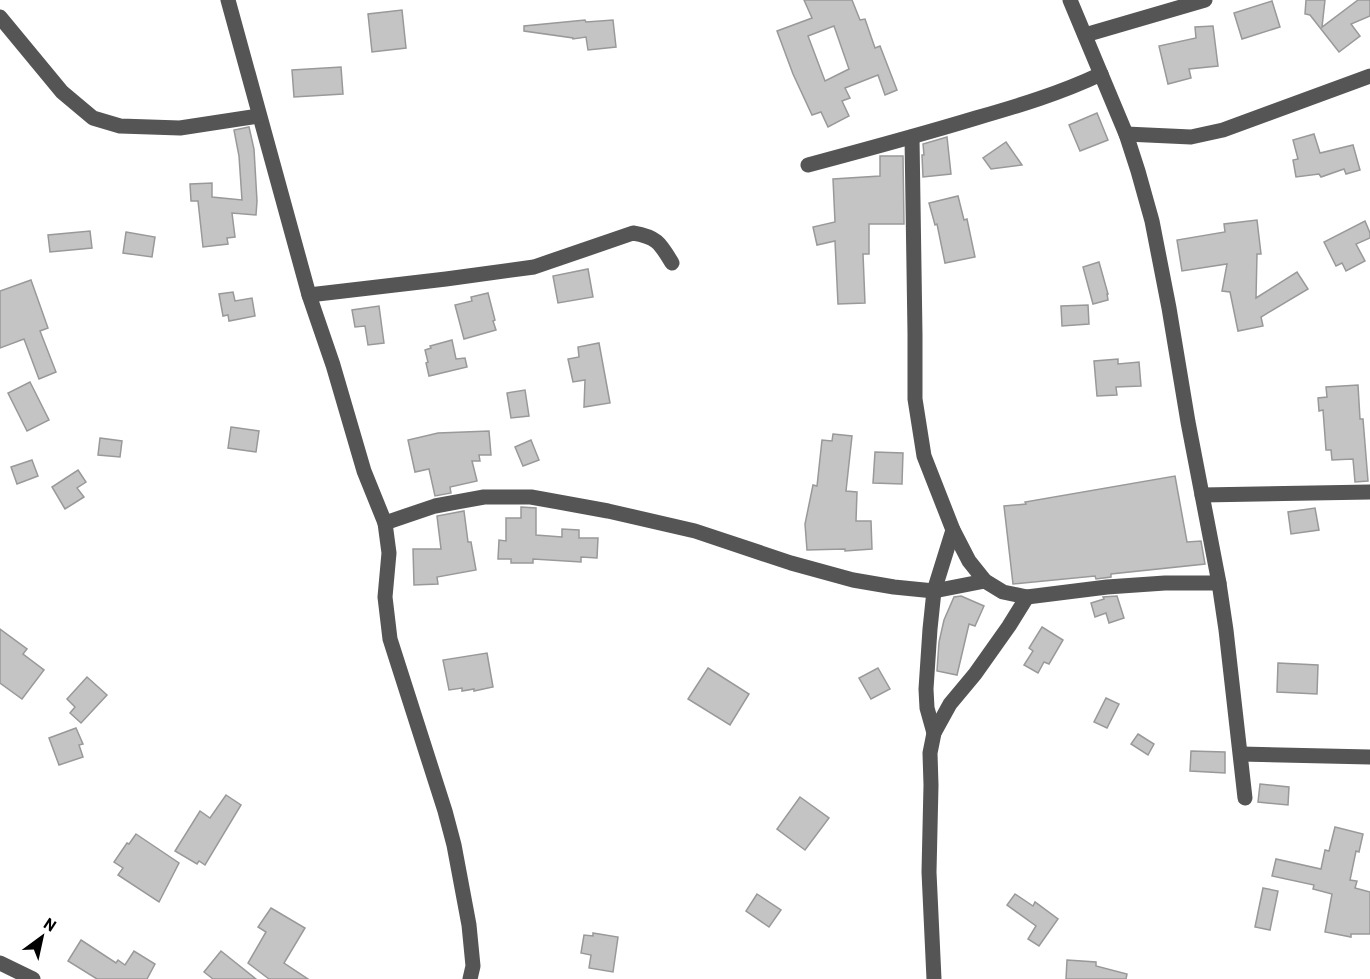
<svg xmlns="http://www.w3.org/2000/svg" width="1370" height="979" viewBox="0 0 1370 979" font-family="Barlow,sans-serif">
	<rect width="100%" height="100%" fill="#fff"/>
	<g fill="#c4c4c4" stroke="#999" stroke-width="1.5" fill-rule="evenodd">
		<path d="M804,0H852L860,20L865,19L875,48L880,46L897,90L885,95L878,75L845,88L850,98L842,101L849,116L828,127L821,112L812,115L793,74L777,31L812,18ZM834,26L849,69L825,81L808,36Z"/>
		<polygon points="1306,0 1325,0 1322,27 1358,0 1370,0 1370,16 1351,24 1360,36 1339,52 1310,15 1305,14"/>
		<polygon points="1272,1 1280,27 1242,39 1234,13"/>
		<polygon points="402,10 406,48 372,52 368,14"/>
		<polygon points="585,20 586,22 613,20 616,47 588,50 586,37 573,39 573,38 524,31 524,26"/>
		<polygon points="1213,26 1218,66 1189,69 1191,78 1168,84 1159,46 1196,38 1195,27"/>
		<polygon points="341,67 343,94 294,97 292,70"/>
		<polygon points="1097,113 1108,140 1080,151 1069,125"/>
		<polygon points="249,127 254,149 257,201 256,215 232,213 235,237 227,238 228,244 203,247 198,201 191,201 190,184 212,183 212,197 242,200 239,156 234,130"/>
		<polygon points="1314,134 1320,153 1353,145 1360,170 1346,174 1344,169 1321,177 1319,174 1296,177 1293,160 1298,159 1293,140"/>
		<polygon points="947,137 951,174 923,177 922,155 924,155 923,144"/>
		<polygon points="1006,142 1022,165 991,169 983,158"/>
		<polygon points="880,156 903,156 904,224 869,224 869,254 863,254 865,303 838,304 835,241 817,245 813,227 835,222 833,179 880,176"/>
		<polygon points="958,196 964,220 967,219 975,257 945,263 937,224 935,225 929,203"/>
		<polygon points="1257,220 1261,254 1257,254 1256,298 1297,272 1308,289 1261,317 1263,326 1238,331 1230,292 1222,291 1227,264 1182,271 1177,240 1225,232 1224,224"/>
		<polygon points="1365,221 1370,233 1370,238 1356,244 1365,261 1346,271 1342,263 1336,266 1324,242"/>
		<polygon points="90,231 92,248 50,252 48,235"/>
		<polygon points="126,232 155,237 152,257 123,253"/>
		<polygon points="1099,262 1108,294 1107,294 1108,300 1093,304 1083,267"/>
		<polygon points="588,269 593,297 558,303 553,276"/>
		<polygon points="31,280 48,328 40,331 56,372 39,379 24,339 0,348 0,291"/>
		<polygon points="233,292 235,301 252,298 255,316 229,321 228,315 223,316 219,294"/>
		<polygon points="488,293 495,320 493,321 496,330 464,339 455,305 472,301 471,297"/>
		<polygon points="1088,305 1089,324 1062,326 1061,306"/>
		<polygon points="379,306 384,343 368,345 365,326 355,327 352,310"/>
		<polygon points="452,340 456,359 465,358 467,367 429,376 426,363 428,362 425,350 431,348 430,346"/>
		<polygon points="599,343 610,403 584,407 585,380 573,382 568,359 579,357 578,347"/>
		<polygon points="1118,359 1118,364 1139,362 1141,386 1116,387 1117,395 1097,396 1094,361"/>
		<polygon points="30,382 49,420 27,431 8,393"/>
		<polygon points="1358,385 1360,419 1363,419 1368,481 1355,482 1353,459 1332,460 1331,450 1326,450 1323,410 1319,411 1318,398 1327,397 1326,387"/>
		<polygon points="525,390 529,416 511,418 507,393"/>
		<polygon points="231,427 259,431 256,452 228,448"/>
		<polygon points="489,431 491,455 479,455 480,461 472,461 477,481 450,487 451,493 435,496 429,469 415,472 408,440 438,433"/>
		<polygon points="833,434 852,436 846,491 857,492 856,521 871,521 872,549 845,551 845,549 807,550 805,524 813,485 817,486 822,440 832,441"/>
		<polygon points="100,438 122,441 120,457 98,455"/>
		<polygon points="531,440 539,460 523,466 515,447"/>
		<polygon points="875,452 903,453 902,484 873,483"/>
		<polygon points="32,460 38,476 17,484 11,467"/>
		<polygon points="78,470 86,482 77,488 84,497 65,509 52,487"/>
		<polygon points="1175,476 1187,542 1201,541 1205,564 1111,574 1111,577 1096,579 1095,576 1013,584 1004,506 1026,504 1025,502"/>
		<polygon points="521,507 536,508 536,535 562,537 562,529 579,530 579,538 598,538 597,558 581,557 581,562 533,559 533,563 511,563 511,559 498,559 499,540 506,541 506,518 521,518"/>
		<polygon points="1315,508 1319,530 1291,534 1288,512"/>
		<polygon points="464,511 468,542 471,542 476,570 437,577 438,584 414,585 413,549 441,549 437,516"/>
		<polygon points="961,596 984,606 975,626 969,624 957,675 937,671 939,642 944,620 954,597"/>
		<polygon points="1117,596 1124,618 1109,623 1106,613 1095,617 1091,603 1104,599 1103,597"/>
		<polygon points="1042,627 1063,640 1049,664 1044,662 1038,673 1024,665 1033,651 1029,648"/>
		<polygon points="0,629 27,649 23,654 44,670 22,699 0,683"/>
		<polygon points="487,653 493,687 474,691 474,689 462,691 462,688 449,690 443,660"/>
		<polygon points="1278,663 1318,665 1317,694 1277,692"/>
		<polygon points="708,668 749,694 730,725 688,699"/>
		<polygon points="878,668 890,689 871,699 859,678"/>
		<polygon points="87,677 107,695 81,723 70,713 75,707 67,699"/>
		<polygon points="1106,698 1119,704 1107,728 1094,722"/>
		<polygon points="76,728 83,744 79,745 83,757 59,765 49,738"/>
		<polygon points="1138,734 1154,744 1148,755 1131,744"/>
		<polygon points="1191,751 1225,752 1225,773 1190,771"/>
		<polygon points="1260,784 1289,787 1288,805 1258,802"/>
		<polygon points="226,795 241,805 205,865 199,861 197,864 175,851 200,811 210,818"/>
		<polygon points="800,797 829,818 805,850 777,829"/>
		<polygon points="1335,827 1363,834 1359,852 1356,851 1350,880 1357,881 1355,888 1370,892 1370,934 1351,934 1351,937 1325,932 1332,894 1313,889 1314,885 1272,876 1276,859 1321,869 1325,850 1329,851"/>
		<polygon points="136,834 179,863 159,902 118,875 123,868 114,862 127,843 129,844"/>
		<polygon points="1263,888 1278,891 1270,930 1255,927"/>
		<polygon points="757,894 781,910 769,927 746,911"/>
		<polygon points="1015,894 1033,906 1035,902 1058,919 1039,946 1028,939 1036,926 1007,905"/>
		<polygon points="271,908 305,928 284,963 308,979 269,979 248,963 266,932 258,927"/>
		<polygon points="593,933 618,937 613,972 589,968 591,955 581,953 584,935 593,936"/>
		<polygon points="81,940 116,963 118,960 125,965 134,951 155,964 147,979 97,979 68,961"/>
		<polygon points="221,951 256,979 213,979 204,972"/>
		<polygon points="1067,960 1096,962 1096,966 1127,974 1126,979 1066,979"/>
	</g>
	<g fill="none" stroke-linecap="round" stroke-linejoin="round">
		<g stroke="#555" stroke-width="15">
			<polyline points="228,0 309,295 333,365 364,471 385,523 389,553 385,597 390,639 445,811 454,845 469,925 473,966 470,979"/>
			<polyline points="1070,0 1126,134 1138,171 1152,221 1169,308 1188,422 1219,583 1226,630 1245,798"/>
			<polyline points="0,17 62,92 93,118 120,126 180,128 259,116"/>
			<polyline points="1085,35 1205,0"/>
			<polyline points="1126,134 1191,137 1223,130 1370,76"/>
			<polyline points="912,137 915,334 915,399 924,456 953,530 969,561 985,581 1003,592 1027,597 1107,587 1165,583 1219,583"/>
			<path d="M808,165C864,150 920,135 976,118C1018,106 1061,93 1101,74"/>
			<path d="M309,295L446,279L534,267L633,233C657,237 660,243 672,263"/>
			<polyline points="1202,495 1370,492"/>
			<polyline points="385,523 435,506 484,497 531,497 608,511 695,531 791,563 853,580 894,587 934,591 985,581"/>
			<polyline points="934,733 927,708 926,689 930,629 934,591 953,530"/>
			<polyline points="1241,754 1370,757"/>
			<polyline points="0,963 33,979"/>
			<polyline points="934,979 929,872 931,785 930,753 934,733 950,704 975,674 1009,626 1027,597"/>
		</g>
	</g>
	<g transform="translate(42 937) rotate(33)" stroke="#ffffff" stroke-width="4.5" paint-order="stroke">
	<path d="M0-4.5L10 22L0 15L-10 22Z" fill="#000000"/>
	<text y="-9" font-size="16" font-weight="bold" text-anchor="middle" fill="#000000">N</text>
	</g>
</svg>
